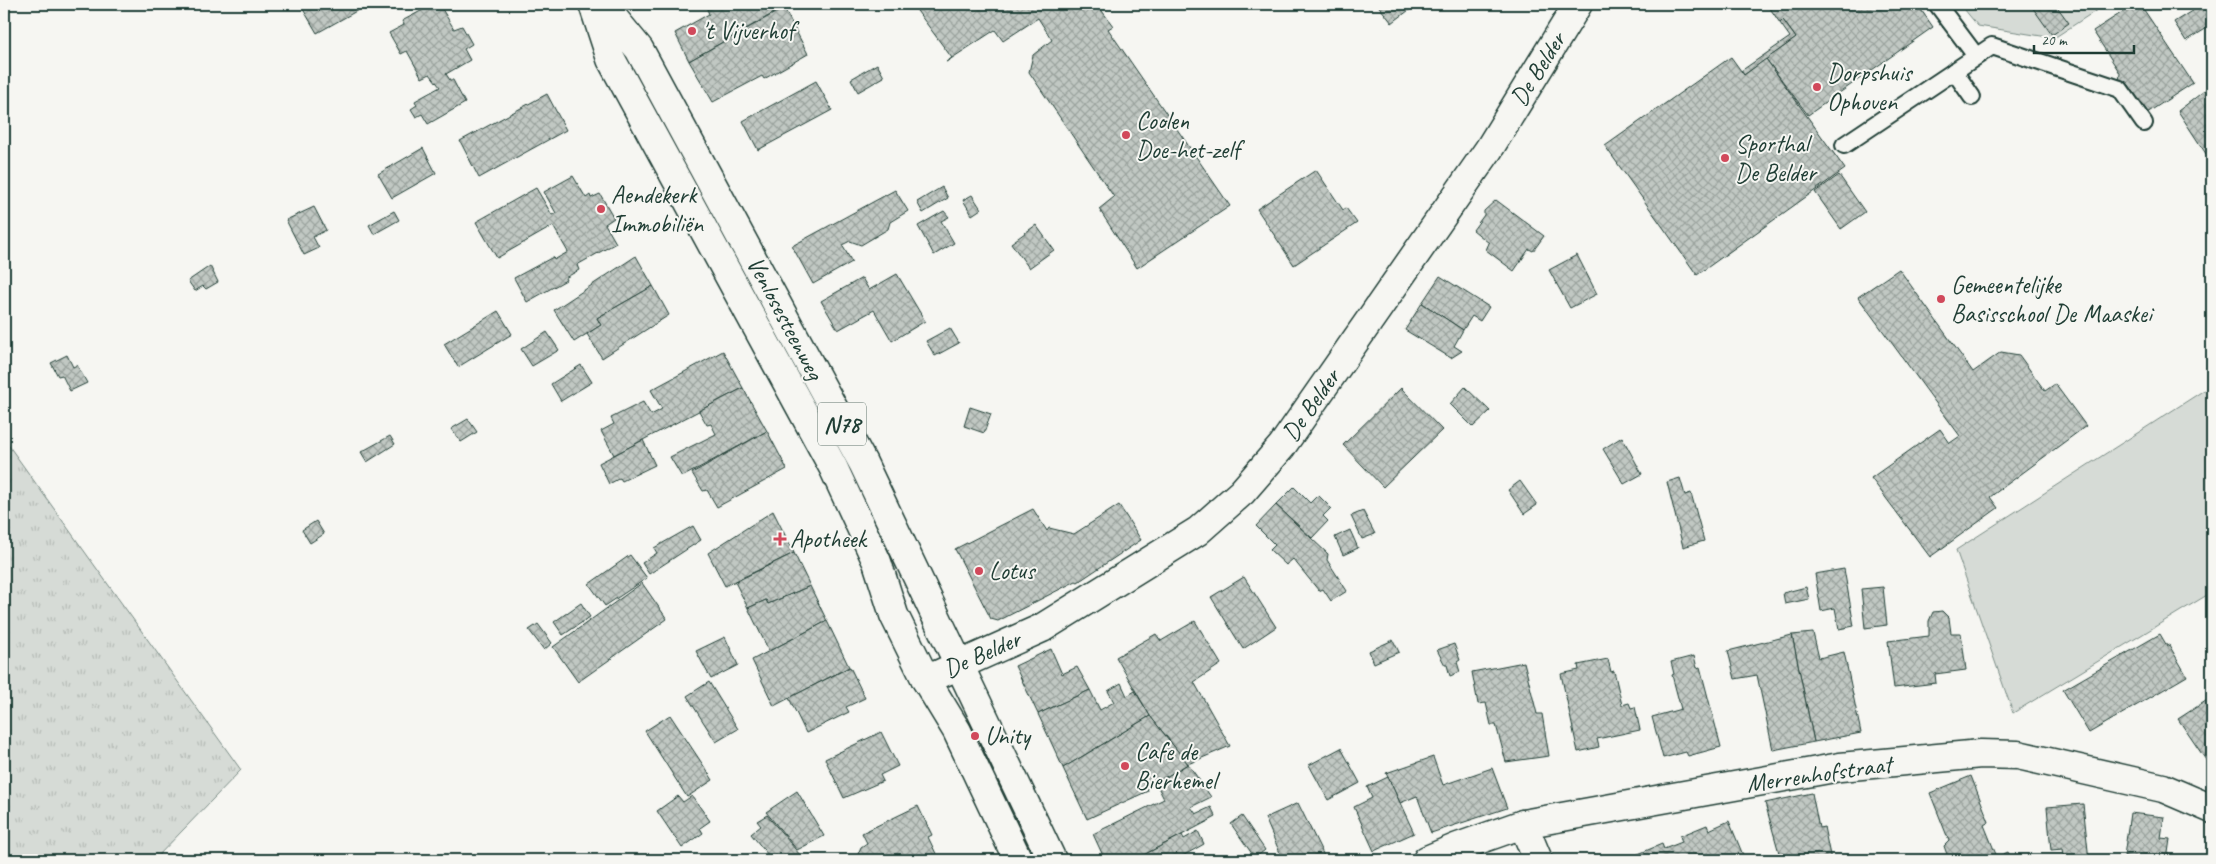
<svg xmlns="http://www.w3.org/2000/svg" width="2216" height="864" viewBox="0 0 2216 864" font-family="Caveat,sans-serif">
	<defs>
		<pattern id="grass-tufts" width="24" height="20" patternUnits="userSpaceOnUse" patternTransform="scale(1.25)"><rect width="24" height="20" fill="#d6dbd6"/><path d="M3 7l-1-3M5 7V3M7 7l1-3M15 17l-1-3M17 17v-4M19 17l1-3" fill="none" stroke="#b7bdb8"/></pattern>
		<pattern id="building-cross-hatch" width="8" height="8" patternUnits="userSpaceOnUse" patternTransform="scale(1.25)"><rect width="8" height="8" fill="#c1c8c3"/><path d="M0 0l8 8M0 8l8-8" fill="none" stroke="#9ca49f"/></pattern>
	</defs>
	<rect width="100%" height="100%" fill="#f6f6f2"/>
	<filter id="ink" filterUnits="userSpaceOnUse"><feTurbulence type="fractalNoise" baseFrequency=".02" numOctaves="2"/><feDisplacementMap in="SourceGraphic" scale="10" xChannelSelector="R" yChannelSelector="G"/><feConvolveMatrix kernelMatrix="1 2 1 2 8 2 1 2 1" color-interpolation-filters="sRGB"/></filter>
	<g filter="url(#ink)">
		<polygon fill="url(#grass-tufts)" stroke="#7a8c85" points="4,439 241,770 154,860 4,860"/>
		<g fill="#d6dbd6" stroke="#7a8c85">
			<polygon points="1960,4 2106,4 2054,38 1978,26"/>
			<polygon points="2212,385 2212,592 2013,713 1956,550"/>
		</g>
		<g fill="url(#building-cross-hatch)" stroke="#1f3d34">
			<polygon points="300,4 369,4 317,33"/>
			<polygon points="434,4 439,4 454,29 462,26 472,44 464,49 470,60 446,74 450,80 453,80 465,103 428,124 422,114 416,117 411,109 417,105 415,101 440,87 430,74 422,78 407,51 401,54 389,33 404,25 402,21"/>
			<polygon points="705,4 770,4 774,13 689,61 675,33 709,14"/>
			<polygon points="912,4 1097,4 1113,26 1108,29 1230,206 1137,268 1099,209 1114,197 1029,72 1033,55 1052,40 1038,18 1003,41 995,30 946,62 952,58"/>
			<polygon points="1377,4 1417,4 1392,23"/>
			<polygon points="1767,4 1917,4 1933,27 1808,115 1766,59 1796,38 1783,20 1780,23"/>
			<polygon points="2030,4 2055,4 2069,23 2052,35"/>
			<polygon points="2135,4 2140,4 2193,83 2147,113 2129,85 2119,83 2120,73 2093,31"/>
			<polygon points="2203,4 2212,19 2212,25 2186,41 2174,22"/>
			<polygon points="784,8 808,54 764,79 762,76 713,102 689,61"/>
			<polygon points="1783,20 1796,38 1744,75 1741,71 1790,37 1780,23"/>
			<polygon points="1731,57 1744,75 1766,59 1845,169 1697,275 1605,146"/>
			<polygon points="877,64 884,77 858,92 851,79"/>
			<polygon points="816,81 832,110 758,150 743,121"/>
			<polygon points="2212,85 2212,163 2178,111"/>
			<polygon points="547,94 566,130 479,178 460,141"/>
			<polygon points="423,148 436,173 392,198 378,174"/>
			<polygon points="1316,170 1343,210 1346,208 1357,223 1294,265 1257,209"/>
			<polygon points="1839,175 1865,212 1841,229 1815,192"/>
			<polygon points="573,176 586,198 590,195 591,198 600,194 614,218 605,224 616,243 577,265 579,270 565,278 566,280 527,302 514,278 553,257 554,260 568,252 553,226 497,258 476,222 536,188 552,215 556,213 544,192"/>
			<polygon points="942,187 948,198 923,213 917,202"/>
			<polygon points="895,190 908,211 890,222 888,229 861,245 850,241 842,245 852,262 813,284 792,246"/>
			<polygon points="972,195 981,209 972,215 963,200"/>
			<polygon points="1496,200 1544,236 1533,251 1529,249 1514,271 1486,250 1489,243 1473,230 1484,215 1484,211"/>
			<polygon points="314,207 326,230 313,237 319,248 304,255 286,220"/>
			<polygon points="394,211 399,220 374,234 369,225"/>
			<polygon points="944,211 949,217 941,221 954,243 934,255 918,226"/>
			<polygon points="1036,225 1054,250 1029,268 1011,243"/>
			<polygon points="1577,255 1597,294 1570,308 1549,270"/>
			<polygon points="636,256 653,286 597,318 601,325 574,342 554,310"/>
			<polygon points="210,266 218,282 206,289 203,286 195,291 188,281"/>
			<polygon points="1899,269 1973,372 2001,352 2019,355 2045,391 2055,384 2086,426 1990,497 1998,508 1930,557 1871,478 1940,429 1950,443 1960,436 1858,297"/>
			<polygon points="897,274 925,321 892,341 874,310 838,330 821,301 862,278 869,290"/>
			<polygon points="1440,276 1489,307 1480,321 1472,316 1463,330 1422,303"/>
			<polygon points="653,286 669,315 602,358 587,334 601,325 597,318"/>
			<polygon points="1422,303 1463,330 1454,346 1462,351 1451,358 1405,330"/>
			<polygon points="498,311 512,334 458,367 444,344"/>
			<polygon points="950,328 959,343 935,356 926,341"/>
			<polygon points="547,332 559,350 532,366 521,349"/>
			<polygon points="723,351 743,388 614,455 601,431 614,424 611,418 643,402 651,415 662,409 651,390"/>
			<polygon points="67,355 73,367 77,365 87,383 70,391 62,375 58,376 51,363"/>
			<polygon points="581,365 592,382 561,401 551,384"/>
			<polygon points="1465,387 1490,411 1473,427 1450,404"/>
			<polygon points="743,388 767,431 682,477 670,457 716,434 711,424 707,425 699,411"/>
			<polygon points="1401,388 1442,430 1383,487 1343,445"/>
			<polygon points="970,407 991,414 984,433 964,426"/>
			<polygon points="468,419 477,432 461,442 451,429"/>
			<polygon points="767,431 787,469 717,507 707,490 703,491 692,473"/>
			<polygon points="390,436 395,444 367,462 361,452"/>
			<polygon points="1622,437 1642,474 1624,484 1603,449"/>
			<polygon points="643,440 655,465 622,481 620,478 609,484 599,463"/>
			<polygon points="1680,478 1685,495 1691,493 1704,541 1683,547 1667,482"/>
			<polygon points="1520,481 1537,505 1524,514 1508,490"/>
			<polygon points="1294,487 1310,503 1318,495 1331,508 1323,516 1328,521 1312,538 1276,505"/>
			<polygon points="1119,505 1141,540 1078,582 1076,581 998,621 991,619 955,549 1033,509 1047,531 1049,528 1074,534"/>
			<polygon points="1276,505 1328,554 1327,560 1347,591 1331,601 1323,589 1319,591 1293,559 1286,565 1270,550 1275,545 1256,526"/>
			<polygon points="773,511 794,553 725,586 708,553"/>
			<polygon points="1363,511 1375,534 1362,539 1351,516"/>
			<polygon points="316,521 324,534 310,543 302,530"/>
			<polygon points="693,526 701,540 649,574 642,563 657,553 654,548"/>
			<polygon points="1350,530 1358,548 1343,555 1335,537"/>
			<polygon points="794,553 810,586 768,604 766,600 748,608 735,582"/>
			<polygon points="630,555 647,578 605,606 589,584"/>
			<polygon points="1844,569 1854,626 1839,629 1835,608 1821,611 1815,574"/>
			<polygon points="1244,577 1276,627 1243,649 1211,597"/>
			<polygon points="642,583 667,619 578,682 553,647"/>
			<polygon points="810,586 827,621 769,651 748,608 766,600 768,604"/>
			<polygon points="1806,587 1809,599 1785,604 1783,593"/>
			<polygon points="1883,587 1887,625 1865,628 1861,589"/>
			<polygon points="581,603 590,617 563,635 554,622"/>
			<polygon points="1942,611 1949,618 1951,633 1961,633 1966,670 1935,674 1936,683 1894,688 1888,641 1929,636 1929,621 1933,612"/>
			<polygon points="827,621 849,667 774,706 752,660"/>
			<polygon points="1195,621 1221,664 1194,682 1230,746 1188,764 1150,716 1116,657 1156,634 1161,641"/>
			<polygon points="538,624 552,643 544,650 529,630"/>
			<polygon points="1813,633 1819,658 1844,652 1861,733 1814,742 1792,635"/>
			<polygon points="2160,634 2167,646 2169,645 2187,676 2089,733 2063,690"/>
			<polygon points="1792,635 1814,742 1773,750 1757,675 1735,679 1728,651"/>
			<polygon points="725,637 738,665 711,679 696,651"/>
			<polygon points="1393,640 1399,652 1374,663 1369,651"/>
			<polygon points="1454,644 1460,660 1457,662 1460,672 1450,676 1447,665 1445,665 1437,650"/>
			<polygon points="1051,649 1062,674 1077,667 1090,690 1038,714 1015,666"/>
			<polygon points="1694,656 1697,668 1700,667 1721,747 1688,756 1686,752 1663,758 1652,717 1681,709 1672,675 1674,674 1671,662"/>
			<polygon points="1608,659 1611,672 1614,671 1622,705 1629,703 1631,708 1635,707 1640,730 1597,739 1599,747 1578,752 1561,674 1579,670 1578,665"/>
			<polygon points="1524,662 1537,714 1542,714 1549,756 1506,762 1496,725 1491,725 1486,703 1478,704 1472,672"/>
			<polygon points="850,667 865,698 846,707 849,712 806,733 789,698"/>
			<polygon points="709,682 738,729 716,742 687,696"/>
			<polygon points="1121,683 1127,696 1135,691 1150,716 1063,768 1038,714 1090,690 1100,710 1114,702 1108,691"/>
			<polygon points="2212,697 2212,759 2208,763 2178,719"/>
			<polygon points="670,715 713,780 687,797 645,731"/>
			<polygon points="1150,716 1188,764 1147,788 1148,791 1087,819 1063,768"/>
			<polygon points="881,732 898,766 880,775 883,781 844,798 825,759"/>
			<polygon points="1341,748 1360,783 1328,800 1309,765"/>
			<polygon points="1433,757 1443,785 1492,768 1507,808 1431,833 1417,796 1400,803 1386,773"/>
			<polygon points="1188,764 1211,797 1191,807 1196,814 1211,807 1216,817 1134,860 1105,860 1093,834 1164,799 1156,783"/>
			<polygon points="1971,776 1989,822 1984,825 1997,857 2008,852 2012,860 1949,860 1944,846 1949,841 1930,793"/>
			<polygon points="1388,777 1414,833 1374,851 1354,807 1372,798 1367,787"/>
			<polygon points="797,791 824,836 797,850 766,812"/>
			<polygon points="1812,793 1819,828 1824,827 1831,860 1798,860 1797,856 1781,860 1765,803"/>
			<polygon points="678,796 683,802 692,796 710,821 700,828 703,833 682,848 657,811"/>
			<polygon points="1298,803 1324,856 1314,860 1283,860 1265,818"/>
			<polygon points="2083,804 2089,860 2065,860 2063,849 2051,850 2047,807"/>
			<polygon points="918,806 932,835 928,837 939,860 861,860 858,854 861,847 867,843 862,833"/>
			<polygon points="2130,813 2164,817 2161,838 2170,839 2167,860 2136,860 2136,857 2124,856"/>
			<polygon points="767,815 800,855 794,860 772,860 751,834 761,826 757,821"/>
			<polygon points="1242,816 1265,850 1255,858 1231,824"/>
			<polygon points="1729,821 1745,860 1624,860 1662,844 1664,849 1682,842 1680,836 1707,825 1709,830"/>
			<polygon points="1198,831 1204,844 1181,857 1182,860 1134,860 1182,835 1184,839"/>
		</g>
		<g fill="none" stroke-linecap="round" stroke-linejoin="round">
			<g stroke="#1f3d34" stroke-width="20">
				<g id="service">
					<polyline points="1937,4 1976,56"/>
					<polyline points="1954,71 1972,97"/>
					<polyline points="1844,145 1992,46 2120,89 2144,123"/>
				</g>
			</g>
			<g stroke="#1f3d34" stroke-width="31">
				<g id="minor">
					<polyline points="926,680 1042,628 1198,531 1242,492 1282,446 1489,149 1578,4"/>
					<polyline points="1523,824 1538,860"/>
					<polyline points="1427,860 1458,847 1523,824 1840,767 1981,754 2018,755 2163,788 2212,809"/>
				</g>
			</g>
			<g stroke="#1f3d34" stroke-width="31">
				<g id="primary">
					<polyline points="593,4 611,59 833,467 877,562 894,615 926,680 957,731 1018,860"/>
					<polyline points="602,4 639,49 863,463 1052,860"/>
				</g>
			</g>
			<use href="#service" stroke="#f6f6f2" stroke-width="16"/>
			<use href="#minor" stroke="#f6f6f2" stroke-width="28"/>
			<use href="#primary" stroke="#f6f6f2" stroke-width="28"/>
		</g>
	</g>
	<g fill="#d1495b" stroke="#f6f6f2" stroke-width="2">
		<circle cx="692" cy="31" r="5"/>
		<circle cx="1817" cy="87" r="5"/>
		<circle cx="1126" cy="135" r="5"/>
		<circle cx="1725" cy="158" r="5"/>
		<circle cx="601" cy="209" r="5"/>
		<circle cx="1941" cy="299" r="5"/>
		<path d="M777.5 531.5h5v5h5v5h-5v5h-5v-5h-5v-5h5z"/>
		<circle cx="979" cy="571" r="5"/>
		<circle cx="975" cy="736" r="5"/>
		<circle cx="1125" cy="766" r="5"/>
	</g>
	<g text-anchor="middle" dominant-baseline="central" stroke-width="4" stroke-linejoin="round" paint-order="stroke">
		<rect fill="#f6f6f2" stroke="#60746d" stroke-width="1" x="818" y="402.5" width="48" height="43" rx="4"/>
		<g font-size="24" font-weight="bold" fill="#1f3d34">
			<text x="842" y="424">N78</text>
		</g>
		<g font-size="25" fill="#1f3d34" stroke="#f6f6f2" text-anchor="start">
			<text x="702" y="31">'t Vijverhof</text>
			<text x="1827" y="73">Dorpshuis<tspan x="1827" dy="29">Ophoven</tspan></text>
			<text x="1136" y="121">Coolen<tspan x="1136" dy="29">Doe-het-zelf</tspan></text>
			<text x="1735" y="144">Sporthal<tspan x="1735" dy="29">De Belder</tspan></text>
			<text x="611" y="195">Aendekerk<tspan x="611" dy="29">Immobiliën</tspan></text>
			<text x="1951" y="285">Gemeentelijke<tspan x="1951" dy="29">Basisschool De Maaskei</tspan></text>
			<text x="790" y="539">Apotheek</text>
			<text x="989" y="571">Lotus</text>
			<text x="985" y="736">Unity</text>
			<text x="1135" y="752">Cafe de<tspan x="1135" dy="29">Bierhemel</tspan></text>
		</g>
		<g font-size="25" fill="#1f3d34" stroke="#f6f6f2">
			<text transform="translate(1538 69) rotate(-58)">De Belder</text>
			<text transform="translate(785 318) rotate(62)">Venlosesteenweg</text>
			<text transform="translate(1311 405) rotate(-55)">De Belder</text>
			<text transform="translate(982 654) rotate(-24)">De Belder</text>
			<text transform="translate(1819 774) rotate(-8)">Merrenhofstraat</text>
		</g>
	</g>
	<rect width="2216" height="864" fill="none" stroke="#f6f6f2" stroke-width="20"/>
	<rect x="10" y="10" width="2196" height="844" fill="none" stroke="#1f3d34" stroke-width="2" filter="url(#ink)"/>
	<path d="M2034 45v8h100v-8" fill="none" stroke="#1f3d34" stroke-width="2.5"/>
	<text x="2041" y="45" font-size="15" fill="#1f3d34" stroke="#f6f6f2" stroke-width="4" paint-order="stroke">20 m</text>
</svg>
